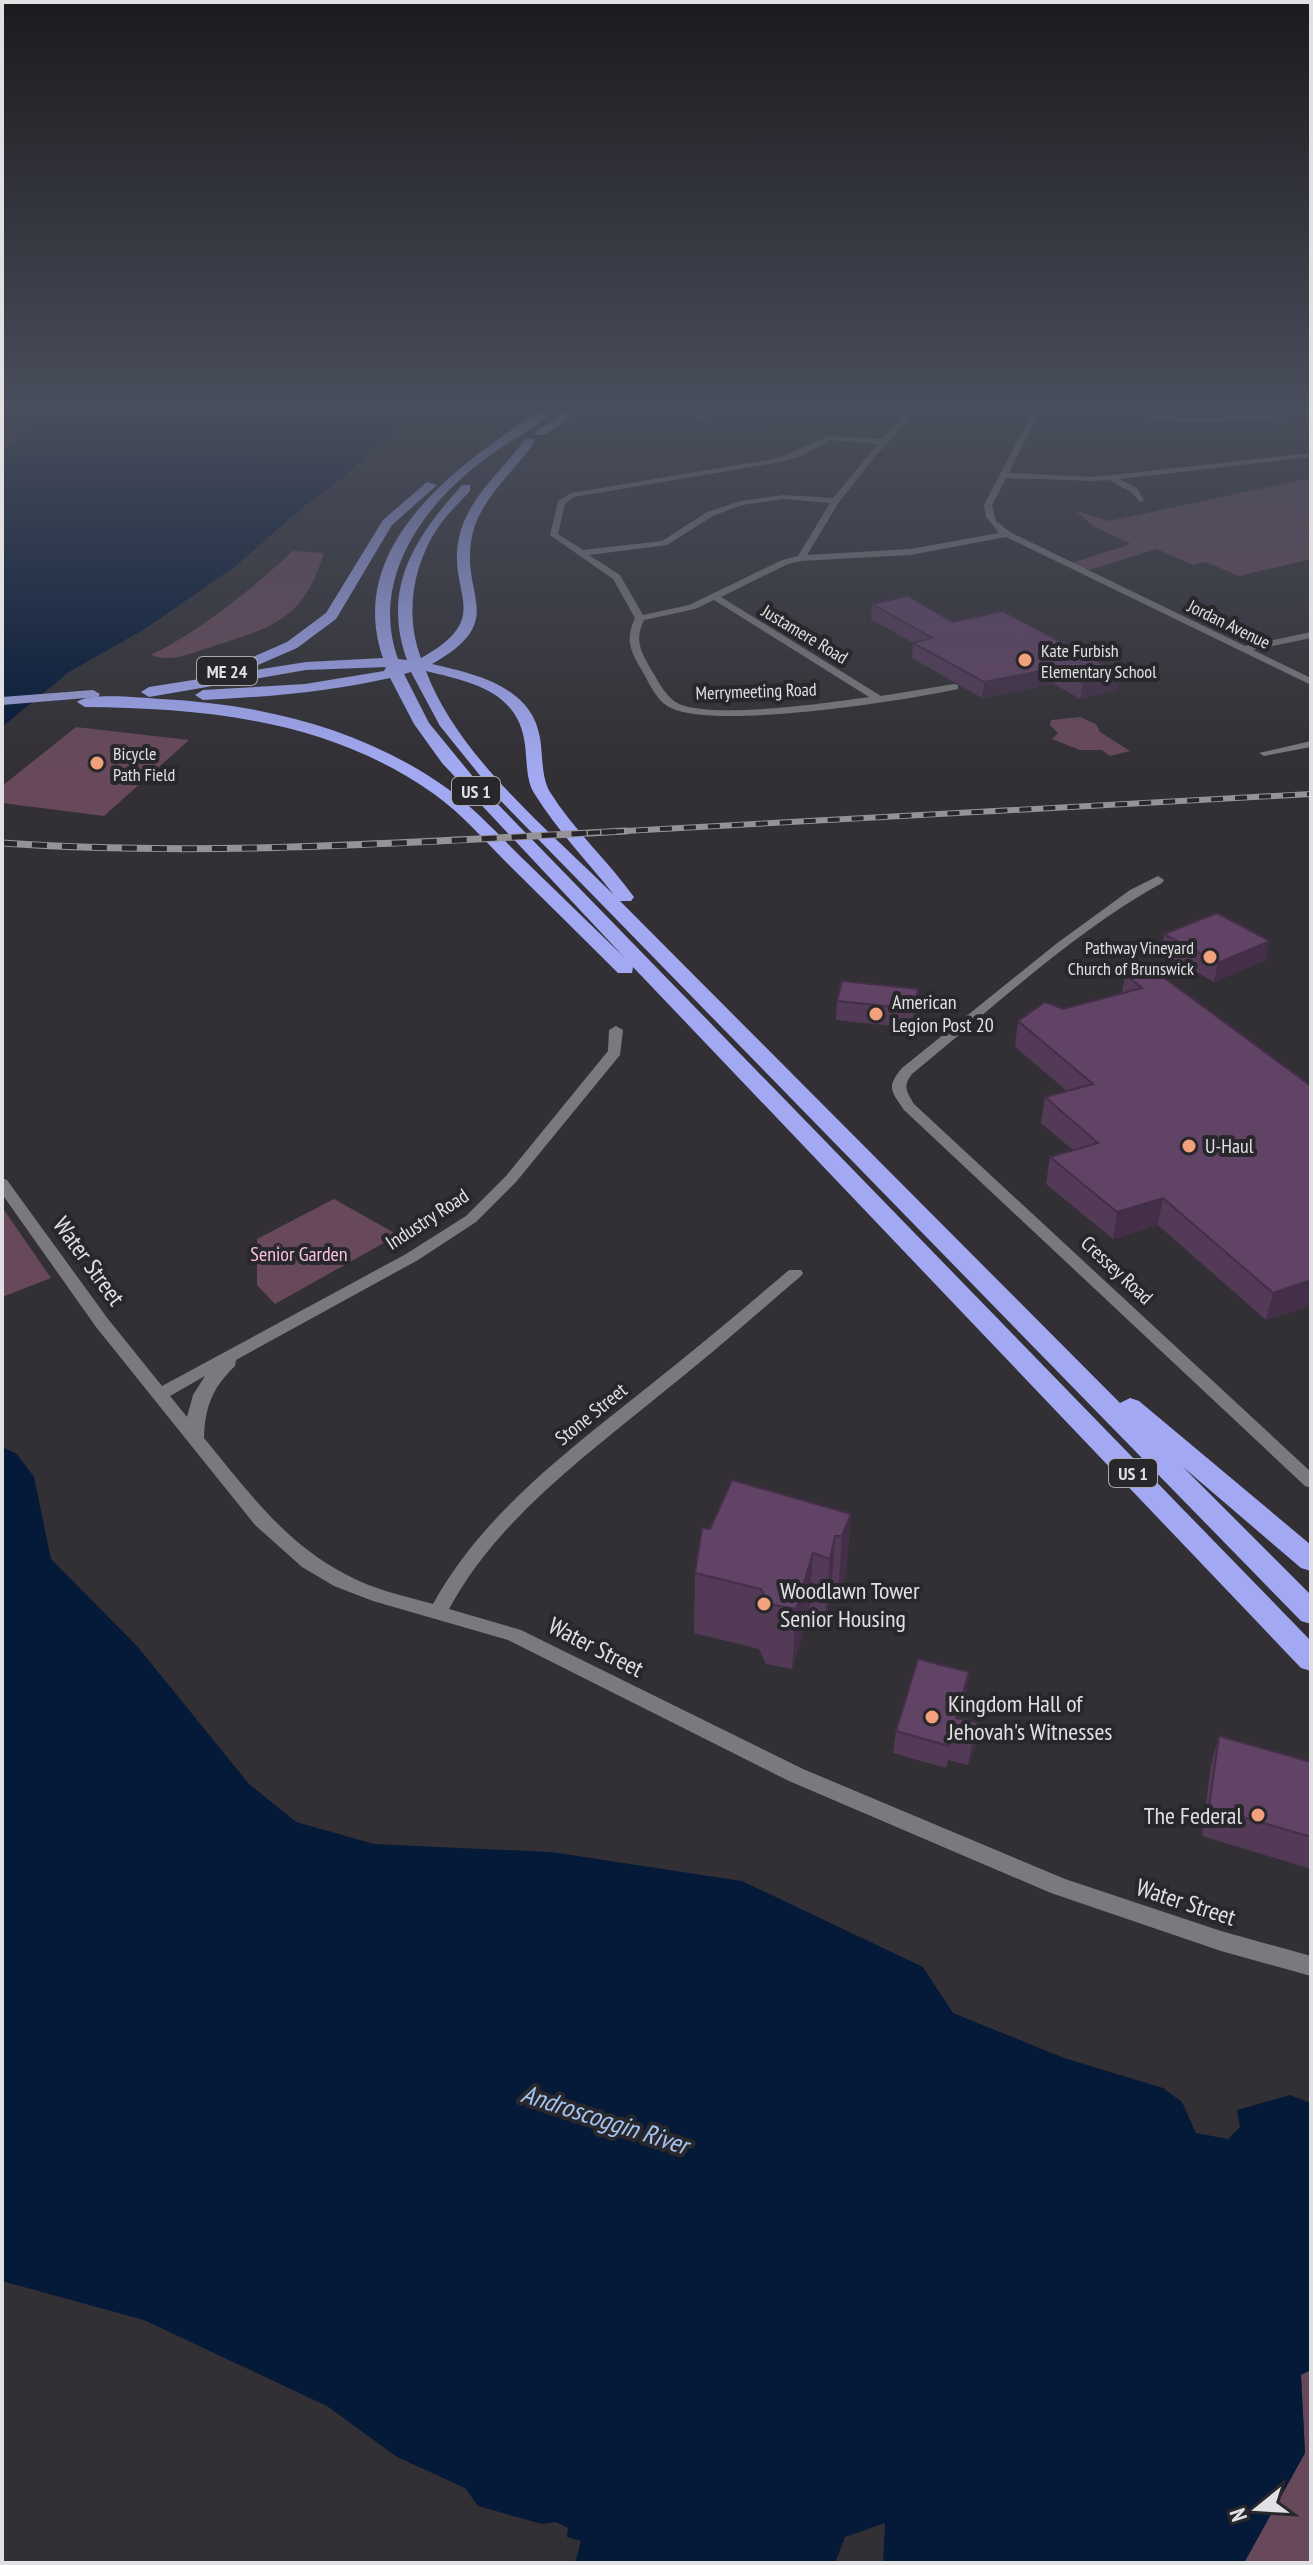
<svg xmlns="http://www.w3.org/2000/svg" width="1313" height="2565" viewBox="0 0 1313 2565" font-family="'PT Sans Narrow',sans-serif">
	<rect width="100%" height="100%" fill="#323035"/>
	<g fill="#67495b">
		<polygon points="1311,478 1311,559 1239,576 1206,562 1193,565 1157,549 1089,570 1072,563 1131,544 1093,526 1076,511 1109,521"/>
		<path d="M293,551L324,553C303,620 274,627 211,647C190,653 172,663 151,655C203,629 250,590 293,551Z"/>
		<polygon points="1080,717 1096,724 1100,732 1130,751 1110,756 1102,750 1080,750 1052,739 1058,733 1050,725 1051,720"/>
		<polygon points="76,727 189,740 104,816 2,803 2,786"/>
		<polygon points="334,1199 398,1235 275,1304 257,1285 257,1239"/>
		<polygon points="2,1207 51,1278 2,1297"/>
		<polygon points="1311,2370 1311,2563 1244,2563 1305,2453 1301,2374"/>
	</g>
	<g fill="#051938">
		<path d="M36,408H415L346,475L298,511L236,566L143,630L69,672L2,727V452C20,439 32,430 36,408Z"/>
		<polygon points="2,1447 17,1454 34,1477 51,1559 137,1646 249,1784 296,1822 374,1844 551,1852 742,1881 923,1967 953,2013 1064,2058 1163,2088 1182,2102 1196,2133 1228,2139 1240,2127 1237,2110 1290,2095 1311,2103 1311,2370 1301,2375 1305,2453 1244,2563 883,2563 885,2523 845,2537 835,2563 575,2563 581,2541 567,2537 568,2528 556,2522 542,2524 478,2506 465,2488 397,2457 327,2406 144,2320 2,2281"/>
	</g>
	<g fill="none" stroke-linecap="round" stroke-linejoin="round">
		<g fill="#7b797e" fill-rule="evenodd">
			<polygon points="711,408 720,408 702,420 696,420 696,416"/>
			<path d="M912,408H920L877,454L839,502L807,555L910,549L999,533L986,517L984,505L1031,414L967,408H1042L1041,410L1050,411L1108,408L1190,419L1311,411V415L1190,423L1108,412L1038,414L1009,473L1094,477L1311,453V457L1119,479L1137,488L1144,500L1140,502L1131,492L1109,480L1094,481L1006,478L992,505L996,521L1010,532L1245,646L1311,632V638L1253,650L1311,678V685L1006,537L910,555L801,561L788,564L721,597L881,696L954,684L958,685V689C903,701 716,730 671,708C656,701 649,682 641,669C630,650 625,639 635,618L613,579L550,535L558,501L571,493L779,458L829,436L882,439ZM830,440L878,444L833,498L784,495L741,501L707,512L662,541L583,550L558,534L565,504L574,497L780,462L804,455ZM784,499L830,503L798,556L782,560L689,605L643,615L620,575L589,555L667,545L713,516L742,505ZM714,600L869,697C827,703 715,719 679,704C666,698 659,682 652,671C641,652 634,641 644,620L695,609Z"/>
			<polygon points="1311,741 1311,747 1264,756 1259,753"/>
			<path d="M1158,876L1164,880L1162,883C1076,930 989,1011 912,1074C902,1086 907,1092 914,1104L1311,1472V1488L1305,1486L904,1110C891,1091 886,1087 902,1068L1056,944L1130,890Z"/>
			<path d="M616,1026L623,1030L620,1055L516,1182L476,1222L418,1260L236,1360L235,1366C212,1388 205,1407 204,1438C246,1489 285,1543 345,1574C372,1589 404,1596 433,1604C484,1512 568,1451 649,1386C697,1348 743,1309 789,1270H801L803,1273L801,1276C754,1316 709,1356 661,1394C583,1458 498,1519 449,1609L521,1630L803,1769L1065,1879L1221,1931L1311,1956V1976L1221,1951L1051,1893L789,1781L508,1640L373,1601L334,1586L302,1567L255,1525L96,1327L2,1194V1178L7,1180L108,1319L162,1386L406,1254L466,1216L506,1176L608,1051L609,1030ZM205,1376L193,1395L187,1417L170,1396Z"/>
		</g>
		<polygon fill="#9aa0db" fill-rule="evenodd" points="93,690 100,694 98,697 2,705 2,697"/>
		<g fill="#a2a9f2" fill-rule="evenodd">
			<path d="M544,408H556C535,429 505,443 481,462C421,508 370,581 398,659L407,660C381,587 415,538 462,485H470V491C459,503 446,515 437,529C412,567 405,616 421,658C499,615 442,592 461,530C472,494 504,469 525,439H533L535,441C515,471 482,497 473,532C457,595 512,619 432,664C475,674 532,686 540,738C543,755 541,777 550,792C573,829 608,861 634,897L631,901H620L1120,1403L1130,1398L1139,1401L1311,1545V1571L1301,1568L1183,1467L1311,1595V1624L1301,1621L499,799L440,726L411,672L404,674L429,723L483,789L1311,1641V1671L1301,1668L633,967L632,973H618C581,936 543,899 505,861C482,838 461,813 434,794C331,721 209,708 85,707L77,702C89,692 143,698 161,699C262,704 365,729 448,789C474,808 496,832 519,855C554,889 589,923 624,957L442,763L414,724L390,678C329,692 266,697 203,700L195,695L203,690L305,684L384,671L386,667L306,670L149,697L141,692L149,687L306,662L383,658C343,543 463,461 544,408ZM426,671C471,682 519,691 525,745C527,760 526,780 534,793C556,829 588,862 614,895C550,831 458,757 426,671Z"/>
			<polygon points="570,408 582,408 545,435 537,435 537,431"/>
			<polygon points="427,482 437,485 392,525 336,619 297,648 258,665 248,665 248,659 287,642 326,613 383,520"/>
		</g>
		<g stroke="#959397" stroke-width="6">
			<polyline id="rail-far1" points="588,833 1311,794"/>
		</g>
		<g stroke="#959397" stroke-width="7">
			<path id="rail" d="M2,843C210,857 418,842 626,831"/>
		</g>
		<use href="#rail-far1" stroke="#28272b" stroke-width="4" stroke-dasharray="12" stroke-linecap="butt"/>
		<use href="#rail" stroke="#28272b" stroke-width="5" stroke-dasharray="15" stroke-linecap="butt"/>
	</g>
	<g fill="#533a57">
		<polygon points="872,604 953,622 1118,690 1080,699 1054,684 982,698 912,658 913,643 871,619"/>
		<polygon points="1164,934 1266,960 1214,982 1161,952"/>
		<polygon points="1125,974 1311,1086 1311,1305 1266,1320 1158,1225 1113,1239 1046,1184 1050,1157 1073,1150 1041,1123 1045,1097 1067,1091 1015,1047 1018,1021 1122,993"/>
		<polygon points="918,989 916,1008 912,1028 836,1020 837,1001"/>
		<polygon points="851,1514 846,1573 838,1596 831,1596 825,1619 809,1613 792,1669 766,1664 759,1649 694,1633 695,1573 710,1529"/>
		<polygon points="966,1694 959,1719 975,1745 968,1765 948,1760 946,1768 893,1753 896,1731"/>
		<polygon points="1219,1736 1311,1762 1311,1869 1202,1836 1211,1765"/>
	</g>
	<g fill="#432f47">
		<polygon points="1056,668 1054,684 982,698 984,682"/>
		<polygon points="1121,674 1118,690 1080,699 1083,683"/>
		<polygon points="1270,941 1266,960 1214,982 1218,963"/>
		<polygon points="918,989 916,1008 912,1028 914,1009"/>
		<polygon points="1163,1198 1158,1225 1113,1239 1117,1212"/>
		<polygon points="1311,1280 1311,1305 1266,1320 1273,1293"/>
		<polygon points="851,1514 846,1573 838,1596 842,1536"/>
		<polygon points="835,1536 831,1596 825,1619 830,1559"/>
		<polygon points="813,1553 809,1613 792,1669 796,1609"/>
		<polygon points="969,1672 966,1694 953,1740 956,1718"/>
		<polygon points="978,1723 975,1745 968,1765 972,1743"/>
	</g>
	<g fill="#604365" stroke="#432f47" stroke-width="2">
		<polygon points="908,596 953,622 1003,611 1121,674 1083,683 1056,668 984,682 913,643 932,638 872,604"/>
		<polygon points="1217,913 1270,941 1218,963 1164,934"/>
		<polygon points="1151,968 1311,1086 1311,1280 1273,1293 1163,1198 1117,1212 1050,1157 1098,1143 1045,1097 1093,1084 1018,1021 1045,1002 1063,1009 1142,988 1125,974"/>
		<polygon points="842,981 918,989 914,1009 837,1001"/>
		<polygon points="732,1480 851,1514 842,1536 835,1536 830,1559 813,1553 796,1609 769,1604 761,1589 695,1573 702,1528 710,1529"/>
		<polygon points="918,1659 969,1672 956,1718 978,1723 972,1743 951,1738 949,1746 896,1731"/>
		<polygon points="1219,1736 1311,1762 1311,1837 1209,1807"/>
	</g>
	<linearGradient id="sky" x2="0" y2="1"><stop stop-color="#1c1a1d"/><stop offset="0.53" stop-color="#494e5c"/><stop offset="1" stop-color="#494e5c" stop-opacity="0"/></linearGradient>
	<rect width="1313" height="767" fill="url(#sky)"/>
	<g fill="#f1a17c" stroke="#28272b" stroke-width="3">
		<circle cx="1025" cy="660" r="8"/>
		<circle cx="97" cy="763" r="8"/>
		<circle cx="1210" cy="957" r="8"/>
		<circle cx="876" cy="1014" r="8"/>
		<circle cx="1189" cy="1146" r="8"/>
		<circle cx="764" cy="1604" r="8"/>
		<circle cx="932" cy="1717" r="8"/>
		<circle cx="1258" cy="1815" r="8"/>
	</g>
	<g text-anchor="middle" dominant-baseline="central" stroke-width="8" stroke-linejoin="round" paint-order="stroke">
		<g font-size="18" fill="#e1e0e3" stroke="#28272b">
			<text transform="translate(1229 624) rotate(26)">Jordan Avenue</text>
			<text transform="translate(805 634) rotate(31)">Justamere Road</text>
			<text transform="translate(756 691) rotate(-2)">Merrymeeting Road</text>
		</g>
		<g font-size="18" fill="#e1e0e3" stroke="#28272b" text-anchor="start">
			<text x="1041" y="650">Kate Furbish<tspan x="1041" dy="21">Elementary School</tspan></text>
			<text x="113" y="753">Bicycle<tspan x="113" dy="21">Path Field</tspan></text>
			<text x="1194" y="947" text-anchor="end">Pathway Vineyard<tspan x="1194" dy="21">Church of Brunswick</tspan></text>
		</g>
		<g fill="#28272b" stroke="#aaa8ac" stroke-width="2">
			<rect x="197" y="657" width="60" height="28" rx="6"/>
			<rect x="452" y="777" width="48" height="28" rx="6"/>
			<rect x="1109" y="1459" width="48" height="28" rx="6"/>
		</g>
		<g font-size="18" font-weight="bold" fill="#e1e0e3">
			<text x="227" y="671">ME 24</text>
			<text x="476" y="791">US 1</text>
			<text x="1133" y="1473">US 1</text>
		</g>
		<g font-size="20" fill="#e1e0e3" stroke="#28272b" text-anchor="start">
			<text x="892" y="1002">American<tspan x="892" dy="23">Legion Post 20</tspan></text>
			<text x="1205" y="1146">U-Haul</text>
		</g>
		<g font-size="20" fill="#e1e0e3" stroke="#28272b">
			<text transform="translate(427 1219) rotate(-33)">Industry Road</text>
			<text transform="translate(1117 1270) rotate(43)">Cressey Road</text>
			<text transform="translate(591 1414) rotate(-39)">Stone Street</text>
		</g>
		<g font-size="20" fill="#f8c0e1" stroke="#28272b">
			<text x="299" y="1254">Senior Garden</text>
		</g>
		<g font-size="24" fill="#e1e0e3" stroke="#28272b">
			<text transform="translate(89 1261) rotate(54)">Water Street</text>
			<text transform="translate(596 1647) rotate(27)">Water Street</text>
			<text transform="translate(1186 1902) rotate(18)">Water Street</text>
		</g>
		<g font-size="24" fill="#e1e0e3" stroke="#28272b" text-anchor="start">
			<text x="780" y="1590">Woodlawn Tower<tspan x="780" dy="28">Senior Housing</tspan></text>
			<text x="948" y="1703">Kingdom Hall of<tspan x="948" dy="28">Jehovah's Witnesses</tspan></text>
			<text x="1242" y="1815" text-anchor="end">The Federal</text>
		</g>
		<g font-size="26" font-style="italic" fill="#a4c4f4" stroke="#28272b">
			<text transform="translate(605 2119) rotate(18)">Androscoggin River</text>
		</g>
	</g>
	<rect width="1313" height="2565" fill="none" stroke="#e1e0e3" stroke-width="8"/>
	<g transform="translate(1257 2509) rotate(252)" stroke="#28272b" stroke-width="6" paint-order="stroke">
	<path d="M0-6L14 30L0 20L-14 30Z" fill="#e1e0e3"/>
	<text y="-12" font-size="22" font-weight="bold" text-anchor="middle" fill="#e1e0e3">N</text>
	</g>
</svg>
